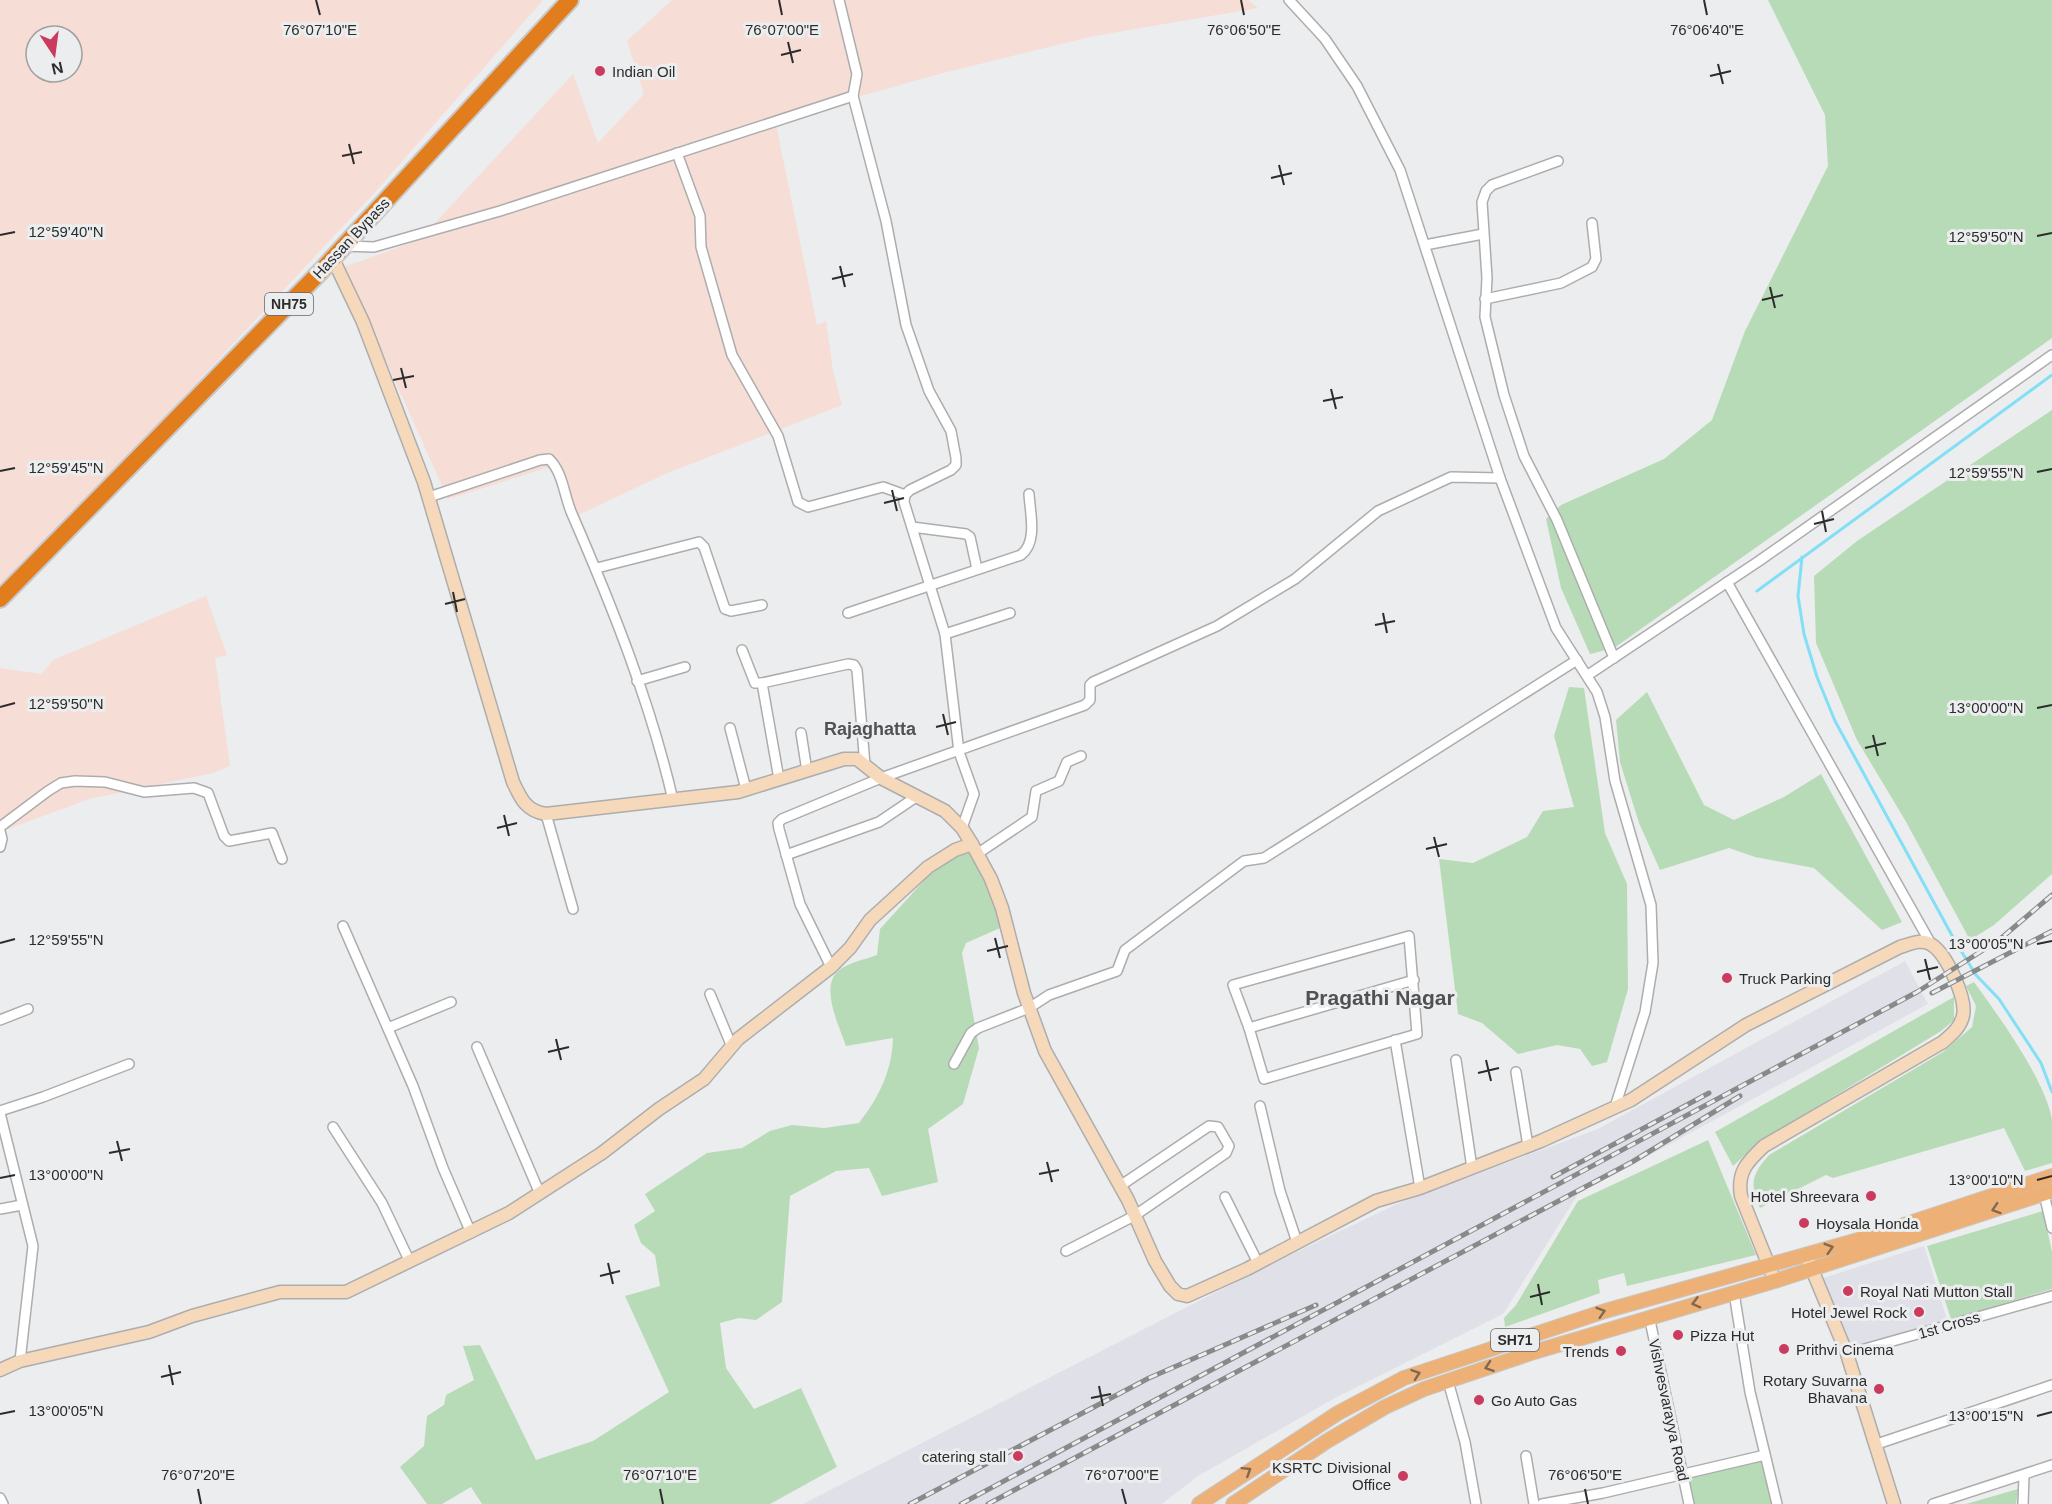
<svg xmlns="http://www.w3.org/2000/svg" width="2052" height="1504" viewBox="0 0 2052 1504" font-family="Helvetica,sans-serif">
	<rect width="100%" height="100%" fill="#ecedee"/>
	<g fill="#dfe0e8">
		<polygon points="1905,961 1928,1004 1578,1194 1503,1314 1335,1398 1198,1476 1162,1504 803,1504 1267,1266 1397,1204 1598,1129"/>
		<polygon points="1924,1246 1948,1323 1849,1351 1836,1312 1820,1279"/>
	</g>
	<g fill="#f6ddd5" fill-rule="evenodd">
		<path d="M0,0H543L376,191L0,593ZM36,36H72V72H36Z"/>
		<polygon points="672,0 1248,0 1258,8 1094,36 943,73 775,120 817,325 826,321 833,371 842,405 665,474 574,517 556,465 448,499 344,267 419,240 573,74 598,143 644,94 627,41"/>
		<polygon points="206,596 227,655 215,658 230,766 213,773 89,799 8,829 0,822 0,668 42,674 53,660"/>
	</g>
	<g fill="#b8dbb7">
		<polygon points="1768,0 2052,0 2052,338 1614,648 1590,654 1561,588 1546,519 1561,505 1664,459 1712,420 1745,331 1828,166 1825,115"/>
		<polygon points="2052,410 2052,874 1994,925 1970,940 1905,820 1857,740 1816,643 1814,576 1857,541"/>
		<polygon points="1569,687 1584,688 1605,833 1627,884 1628,989 1607,1062 1592,1066 1580,1049 1557,1045 1518,1054 1482,1023 1458,1014 1439,859 1473,863 1527,837 1543,811 1574,807 1554,736"/>
		<polygon points="1647,692 1704,805 1734,820 1784,797 1821,774 1902,922 1882,930 1814,868 1755,857 1729,848 1660,870 1639,823 1620,762 1616,720"/>
		<path d="M970,852L994,900L1000,928L966,943L962,953L979,1048L963,1104L928,1129L938,1182L882,1196L869,1168L836,1171L790,1196L782,1302L756,1320L739,1318L720,1323L726,1368L754,1409L801,1388L837,1467L770,1504H482L471,1487L442,1504H427L400,1467L424,1446L427,1416L444,1405L446,1395L474,1380L463,1346L480,1345L536,1460L593,1441L669,1392L625,1296L660,1286L655,1255L641,1243L634,1225L655,1211L645,1194L707,1153L742,1148L770,1131L792,1125L824,1128L859,1123C879,1097 892,1071 893,1038L846,1046C839,1025 817,983 842,968C852,962 866,959 877,955L880,929L929,875L953,857Z"/>
		<path d="M1974,982C1998,1015 2046,1081 2052,1120C2052,1134 2052,1149 2052,1163L2025,1171L2004,1128L1833,1178L1826,1175L1760,1208C1749,1184 1752,1174 1769,1155L1943,1052L1972,1027L1976,1006L1966,986Z"/>
		<polygon points="1954,997 1954,1020 1941,1031 1759,1142 1733,1166 1715,1132"/>
		<polygon points="1708,1140 1756,1255 1627,1286 1624,1273 1598,1280 1600,1293 1505,1327 1504,1318 1516,1305 1578,1201"/>
		<polygon points="2043,1211 2052,1252 2052,1289 1951,1319 1927,1246"/>
		<polygon points="1761,1459 1773,1504 1692,1504 1686,1477"/>
		<polygon points="2018,1489 2016,1504 1966,1504"/>
	</g>
	<g fill="none" stroke-linecap="round" stroke-linejoin="round">
		<g stroke="#82dff6" stroke-width="3">
			<polyline points="1802,557 1798,596 1804,634 1817,677 1835,721 1955,941 1976,975 1999,999 2041,1063 2052,1092"/>
			<polyline points="1757,591 2052,375"/>
		</g>
		<g stroke="#adadae" stroke-width="12">
			<g id="street">
				<polyline points="839,0 857,74 853,96 886,221 906,325 929,391 951,431 956,458 956,465 951,470 910,490 905,495 904,502 945,634 959,752 974,794 962,828"/>
				<polyline points="1289,0 1325,39 1357,86 1400,170 1500,478 1556,628 1597,692 1605,717 1615,781 1651,905 1653,963 1645,1012 1615,1107"/>
				<polyline points="677,153 700,216 701,247 732,355 778,436 798,502 808,507 883,487 905,495"/>
				<polyline points="1558,161 1492,185 1486,191 1482,202 1487,278 1485,317 1504,395 1524,456 1557,520 1614,658"/>
				<polyline points="1425,245 1483,234"/>
				<polyline points="344,246 374,247 500,211 853,96"/>
				<polyline points="1485,299 1561,283 1592,267 1596,259 1592,223"/>
				<path d="M429,497L540,460L549,459C563,472 564,496 572,514C612,606 650,701 673,800"/>
				<polyline points="912,527 966,534 970,537 977,569"/>
				<polyline points="597,568 699,542 704,547 725,609 731,611 762,605"/>
				<polyline points="1727,582 1931,944"/>
				<path d="M848,613L1021,555C1038,542 1030,513 1029,494"/>
				<polyline points="945,634 1010,613"/>
				<polyline points="742,650 755,683 762,683"/>
				<polyline points="1588,675 1759,561 2052,355"/>
				<polyline points="637,681 685,667"/>
				<polyline points="730,728 746,789"/>
				<polyline points="801,733 807,771"/>
				<polyline points="779,779 762,683 848,664 854,665 857,670 865,765"/>
				<polyline points="546,814 573,909"/>
				<polyline points="0,827 48,791 61,783 75,781 105,782 144,792 194,788 208,793 224,836 229,841 272,833 282,859"/>
				<polyline points="0,831 2,839 0,847"/>
				<polyline points="977,854 1032,817 1036,791 1059,781 1067,762 1081,756"/>
				<polyline points="786,855 879,822 916,797"/>
				<polyline points="343,926 413,1086 443,1168 471,1233"/>
				<polygon points="1409,936 1417,1034 1264,1079 1249,1028 1233,985"/>
				<polyline points="831,967 800,904 779,829 778,823 782,819 881,778 1085,705 1090,700 1090,685 1093,682 1217,626 1295,579 1378,511 1451,477 1500,478"/>
				<polyline points="710,994 732,1047"/>
				<polyline points="0,1020 28,1009"/>
				<polyline points="388,1028 451,1002"/>
				<polyline points="1249,1028 1414,980"/>
				<polyline points="1395,1040 1420,1188"/>
				<polyline points="477,1047 540,1194"/>
				<polyline points="1456,1060 1472,1168"/>
				<polyline points="954,1064 971,1033 978,1028 1029,1008 1049,995 1117,971 1125,950 1244,861 1264,858 1577,660"/>
				<polyline points="1516,1072 1528,1146"/>
				<polyline points="1260,1106 1280,1191 1297,1242"/>
				<polyline points="0,1111 43,1097 129,1064"/>
				<polyline points="0,1113 33,1246 20,1361"/>
				<polyline points="333,1127 382,1203 409,1260"/>
				<polyline points="2044,1194 2052,1228"/>
				<polyline points="1225,1197 1258,1263"/>
				<polyline points="0,1209 22,1205"/>
				<polyline points="1066,1251 1134,1216 1226,1153 1229,1146 1218,1127 1209,1126 1120,1186"/>
				<polyline points="1734,1293 1750,1392 1777,1504"/>
				<polyline points="1649,1316 1689,1504"/>
				<polyline points="1847,1354 2052,1296"/>
				<polyline points="1448,1381 1465,1442 1476,1504"/>
				<polyline points="1877,1444 2052,1385"/>
				<polyline points="1526,1456 1534,1504"/>
				<polyline points="0,1498 3,1504"/>
				<polyline points="1542,1504 1603,1493 1765,1455"/>
				<polyline points="1933,1504 2052,1465"/>
				<polyline points="2023,1504 2024,1475"/>
			</g>
		</g>
		<g stroke="#adadae" stroke-width="15">
			<g id="secondary">
				<path d="M333,259L363,322L424,482L513,782C521,799 526,811 546,814L738,792L844,759H857L881,778L945,811L962,828L972,844"/>
				<polyline points="1809,1262 1847,1354 1894,1504"/>
				<path d="M0,1370L20,1361L149,1332L192,1316L280,1292H346L509,1213L602,1153L659,1109L704,1079L738,1039L831,967L850,948L870,920L928,867L955,850L972,844L991,879L1002,908L1024,993L1045,1051L1128,1200L1155,1261L1170,1286L1178,1294L1187,1296L1247,1269L1376,1201L1420,1188L1541,1141L1631,1100L1746,1025L1900,947C1910,944 1923,938 1932,945C1947,955 1967,999 1963,1016C1960,1028 1952,1034 1943,1042L1764,1146C1747,1162 1737,1172 1741,1196L1775,1281"/>
			</g>
		</g>
		<g stroke="#c8c8c8" stroke-width="16">
			<g id="primary">
				<polyline points="1199,1504 1338,1413 1404,1378 1605,1311 1858,1240 2052,1176"/>
				<polyline points="1233,1504 1327,1441 1385,1407 1424,1389 1534,1352 1778,1280 2052,1191"/>
			</g>
		</g>
		<g stroke="#c8c8c8" stroke-width="20">
			<polyline id="highway" points="0,599 321,271 570,0"/>
		</g>
		<use href="#street" stroke="#fff" stroke-width="9"/>
		<use href="#secondary" stroke="#f6d8bb" stroke-width="12"/>
		<use href="#primary" stroke="#edb177" stroke-width="14"/>
		<use href="#highway" stroke="#e17d1d" stroke-width="16"/>
		<g stroke="#888989" stroke-width="5">
			<g id="rail">
				<polyline points="1932,993 2052,931"/>
				<polyline points="1553,1177 1709,1093"/>
				<polyline points="910,1504 1149,1378 1316,1305"/>
				<polyline points="961,1504 1917,992 1999,940 2052,895"/>
				<polyline points="988,1504 1632,1162 1740,1096"/>
			</g>
		</g>
		<use href="#rail" stroke="#ecedee" stroke-width="3" stroke-dasharray="9" stroke-linecap="butt"/>
	</g>
	<defs><path id="oneway-chevron" d="M-2-3.5L2.5 0L-2 3.5" fill="none" stroke-width="1.6" stroke-linecap="round" stroke-linejoin="round" transform="scale(1.5)"/></defs>
	<g stroke="#83684e">
		<use href="#oneway-chevron" transform="translate(1996 1209) rotate(162)"/>
		<use href="#oneway-chevron" transform="translate(1829 1248) rotate(-17)"/>
		<use href="#oneway-chevron" transform="translate(1696 1303) rotate(165)"/>
		<use href="#oneway-chevron" transform="translate(1601 1312) rotate(-17)"/>
		<use href="#oneway-chevron" transform="translate(1489 1367) rotate(161)"/>
		<use href="#oneway-chevron" transform="translate(1416 1374) rotate(-19)"/>
		<use href="#oneway-chevron" transform="translate(1247 1471) rotate(-32)"/>
	</g>
	<path fill="none" stroke="#2c2c2c" stroke-width="2" d="M316,0L320,15M779,0L782,15M1241,0L1244,15M1704,0L1707,15M788,42L793,63M781,55L801,50M1718,64L1723,84M1710,76L1731,71M349,144L354,164M342,156L362,152M1279,165L1284,185M1271,178L1292,173M0,235L15,232M2037,236L2052,233M840,266L845,287M832,279L853,274M1770,287L1775,308M1762,300L1783,295M401,368L406,388M393,380L414,376M1331,389L1336,409M1323,401L1343,397M0,471L15,468M2037,472L2052,469M892,490L897,511M884,503L904,498M1822,511L1826,532M1814,524L1834,519M453,592L457,612M445,604L465,599M1383,613L1387,633M1375,625L1395,621M0,707L15,703M2037,708L2052,705M943,714L948,735M936,727L956,722M1873,735L1878,756M1865,748L1886,743M504,815L509,836M497,828L517,823M1434,837L1439,857M1426,849L1447,844M995,938L1000,958M0,943L15,939M2037,944L2052,941M987,951L1008,946M1925,959L1930,980M1917,972L1938,967M556,1039L561,1060M548,1052L569,1047M1486,1060L1491,1081M1478,1073L1499,1068M117,1141L122,1161M109,1153L130,1149M1047,1162L1052,1182M1039,1174L1059,1170M0,1178L15,1175M2037,1180L2052,1176M608,1263L613,1284M600,1276L620,1271M1538,1284L1542,1305M1530,1297L1550,1292M169,1365L173,1385M161,1377L181,1372M1099,1386L1103,1406M1091,1398L1111,1394M0,1414L15,1411M2037,1416L2052,1412M198,1489L201,1504M660,1489L663,1504M1122,1489L1126,1504M1585,1489L1588,1504"/>
	<g fill="#ca3b5e" stroke="#ecedee" stroke-width="2">
		<circle cx="600" cy="71" r="6"/>
		<circle cx="1727" cy="978" r="6"/>
		<circle cx="1871" cy="1196" r="6"/>
		<circle cx="1804" cy="1223" r="6"/>
		<circle cx="1848" cy="1291" r="6"/>
		<circle cx="1919" cy="1312" r="6"/>
		<circle cx="1678" cy="1335" r="6"/>
		<circle cx="1784" cy="1349" r="6"/>
		<circle cx="1621" cy="1351" r="6"/>
		<circle cx="1879" cy="1389" r="6"/>
		<circle cx="1479" cy="1400" r="6"/>
		<circle cx="1018" cy="1456" r="6"/>
		<circle cx="1403" cy="1476" r="6"/>
	</g>
	<g text-anchor="middle" dominant-baseline="central" stroke-width="6" stroke-linejoin="round" paint-order="stroke">
		<g fill="#ecedee" stroke="#666" stroke-width="1.5">
			<rect x="265" y="293" width="48" height="22" rx="4.5"/>
			<rect x="1491" y="1329" width="48" height="22" rx="4.5"/>
		</g>
		<g font-size="14" font-weight="bold" fill="#2c2c2c">
			<text x="289" y="304">NH75</text>
			<text x="1515" y="1340">SH71</text>
		</g>
		<g font-size="15" fill="#2c2c2c" stroke="#ecedee" text-anchor="start">
			<text x="612" y="71">Indian Oil</text>
			<text x="1739" y="978">Truck Parking</text>
			<text x="1859" y="1196" text-anchor="end">Hotel Shreevara</text>
			<text x="1816" y="1223">Hoysala Honda</text>
			<text x="1860" y="1291">Royal Nati Mutton Stall</text>
			<text x="1907" y="1312" text-anchor="end">Hotel Jewel Rock</text>
			<text x="1690" y="1335">Pizza Hut</text>
			<text x="1796" y="1349">Prithvi Cinema</text>
			<text x="1609" y="1351" text-anchor="end">Trends</text>
			<text x="1867" y="1380" text-anchor="end">Rotary Suvarna<tspan x="1867" dy="17">Bhavana</tspan></text>
			<text x="1491" y="1400">Go Auto Gas</text>
			<text x="1006" y="1456" text-anchor="end">catering stall</text>
			<text x="1391" y="1467" text-anchor="end">KSRTC Divisional<tspan x="1391" dy="17">Office</tspan></text>
		</g>
		<g font-size="15" fill="#2c2c2c" stroke="#ecedee">
			<text transform="translate(351 238) rotate(-47)">Hassan Bypass</text>
			<text transform="translate(1949 1325) rotate(-16)">1st Cross</text>
			<text transform="translate(1669 1410) rotate(78)">Vishvesvarayya Road</text>
		</g>
		<g font-size="18" font-weight="bold" fill="#515152" stroke="#ecedee">
			<text x="870" y="729">Rajaghatta</text>
		</g>
		<g font-size="21" font-weight="bold" fill="#515152" stroke="#ecedee">
			<text x="1380" y="997">Pragathi Nagar</text>
		</g>
	</g>
	<g font-size="15" text-anchor="middle" fill="#2c2c2c" stroke="#ecedee" stroke-width="6" stroke-linejoin="round" paint-order="stroke">
		<text x="320" y="35">76°07'10"E</text>
		<text x="782" y="35">76°07'00"E</text>
		<text x="1244" y="35">76°06'50"E</text>
		<text x="1707" y="35">76°06'40"E</text>
		<text x="66" y="237">12°59'40"N</text>
		<text x="1986" y="242">12°59'50"N</text>
		<text x="66" y="473">12°59'45"N</text>
		<text x="1986" y="478">12°59'55"N</text>
		<text x="66" y="709">12°59'50"N</text>
		<text x="1986" y="713">13°00'00"N</text>
		<text x="66" y="945">12°59'55"N</text>
		<text x="1986" y="949">13°00'05"N</text>
		<text x="66" y="1180">13°00'00"N</text>
		<text x="1986" y="1185">13°00'10"N</text>
		<text x="66" y="1416">13°00'05"N</text>
		<text x="1986" y="1421">13°00'15"N</text>
		<text x="198" y="1480">76°07'20"E</text>
		<text x="660" y="1480">76°07'10"E</text>
		<text x="1122" y="1480">76°07'00"E</text>
		<text x="1585" y="1480">76°06'50"E</text>
	</g>
	<g transform="translate(54 54) rotate(167)"><circle r="28" fill="#ecedee" stroke="#9fa0a0" stroke-width="1.5"/>
	<path d="M0-4.5L10 22L0 15L-10 22Z" fill="#ca3b5e"/>
	<text y="-9" font-size="16" font-weight="bold" text-anchor="middle" fill="#2c2c2c">N</text>
	</g>
</svg>
